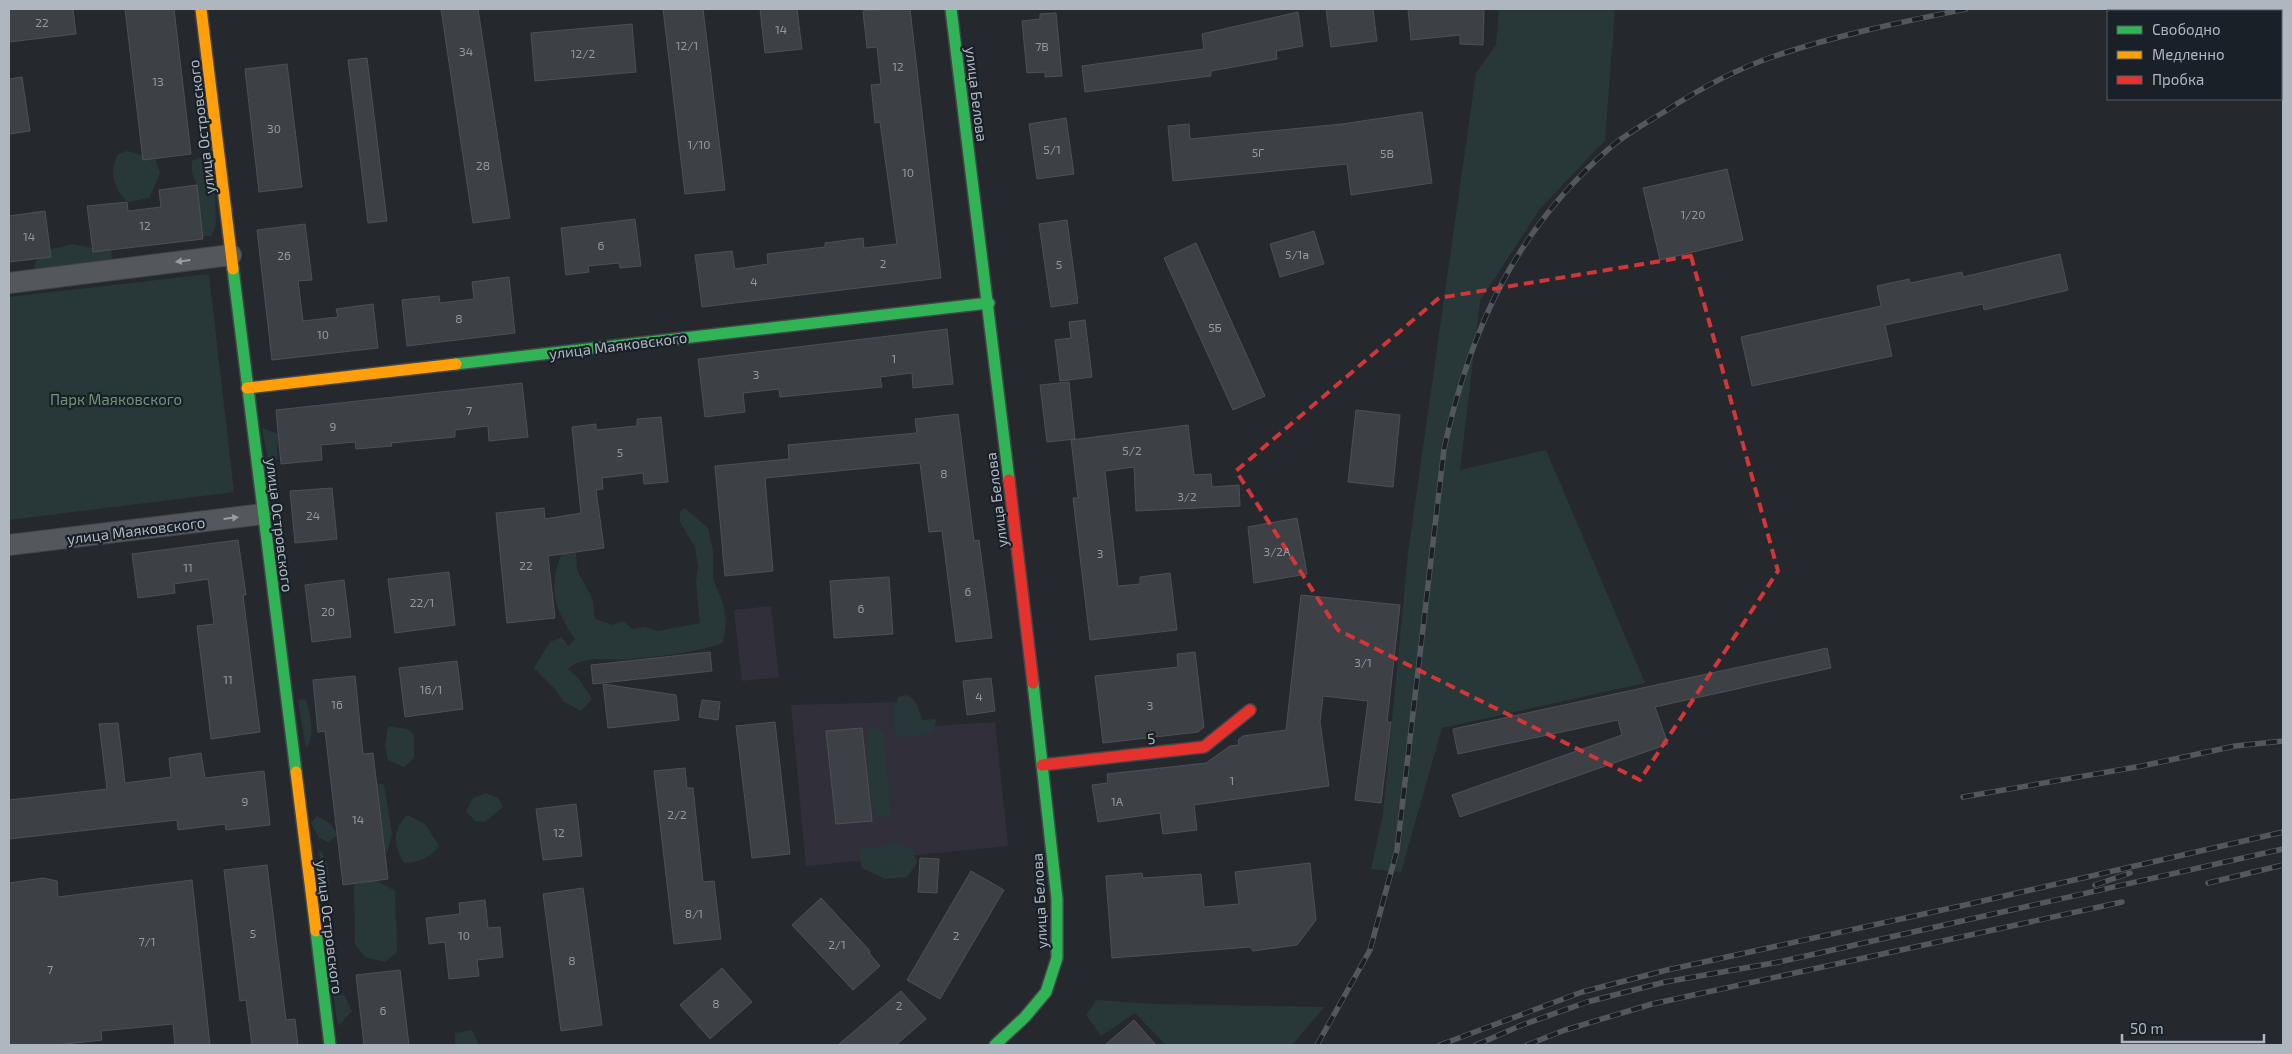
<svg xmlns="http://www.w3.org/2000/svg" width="2292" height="1054" viewBox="0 0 2292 1054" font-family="'Exo 2',sans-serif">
	<rect width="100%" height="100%" fill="#25292e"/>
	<g fill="#31303a">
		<polygon points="771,606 779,677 742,681 734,610"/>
		<polygon points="904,702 906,728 995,722 1008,846 806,866 791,705"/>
	</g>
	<g fill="#283737">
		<polygon points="1499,9 1615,9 1605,140 1539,210 1480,301 1460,470 1546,450 1645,683 1442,728 1401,872 1371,869 1383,814 1408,553 1476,73 1496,45"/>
		<path d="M127,151L155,159L160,173L149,198L128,202C113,189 109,171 118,154Z"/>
		<polygon points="201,157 214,166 216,225 211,236 203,236 196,183 192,173 192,161"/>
		<polygon points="72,244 93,248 111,248 112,260 53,269 34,269 38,253"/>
		<polygon points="209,274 234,492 9,520 9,297"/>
		<polygon points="262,428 278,434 277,459 269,465"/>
		<path d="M685,508L708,528L713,551V579L723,603L726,622L723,643C693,653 662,656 631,659C611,661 585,654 568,669L579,679L592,699L581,711L563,701L555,689L534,668L550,642L562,637L568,646L575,639C554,609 547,586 563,551L576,553L577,570L593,600L595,619L613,625L623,621L632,629L644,627L658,631L700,623L696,582L698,567L695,547L680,522V511Z"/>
		<path d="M906,695C917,698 919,710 922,720L937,719L933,731L917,736L901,737L894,730V708L898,697Z"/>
		<path d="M306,699C310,715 316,734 306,749L298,700Z"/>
		<polygon points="388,726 408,729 414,735 414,758 404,767 388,760 385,746"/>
		<path d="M874,726L884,734L891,816L877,818C868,799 866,753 867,731Z"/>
		<polygon points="375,782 384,785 392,834 387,853 380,846"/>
		<polygon points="486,793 498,798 503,807 485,822 475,821 466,811 473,798"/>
		<path d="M407,815L425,824L439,846C430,858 418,863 404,863C393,844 392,831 407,815Z"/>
		<polygon points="317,816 330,823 338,835 328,842 319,838 311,823"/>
		<polygon points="894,842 912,848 917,863 907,877 885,879 862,868 858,852 860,847 876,849"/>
		<path d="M319,849C331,863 329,880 328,898L323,900Z"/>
		<polygon points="376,880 395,891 397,952 385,962 365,957 355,944 354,885"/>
		<polygon points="333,992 345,996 352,1011 338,1026"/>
		<polygon points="1097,1000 1154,1004 1324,1007 1292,1045 1166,1045 1135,1013 1101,1036 1086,1015"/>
		<polygon points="472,1030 479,1045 455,1045 455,1033"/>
	</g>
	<g fill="#3d4145" stroke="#4d5156">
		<polygon points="9,9 73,9 76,34 9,42"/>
		<polygon points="125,9 174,9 191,154 143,160"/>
		<polygon points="441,9 478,9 510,218 473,223"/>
		<polygon points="663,9 703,9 725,190 685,194"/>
		<polygon points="760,9 797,9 802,49 765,53"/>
		<polygon points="885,9 910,9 941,278 702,307 695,255 732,251 735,269 768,264 767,254 825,247 825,243 863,238 864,248 897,244 880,122 875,123 871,85 881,84 877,47 867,48 863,11"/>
		<polygon points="1326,9 1373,9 1377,41 1331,47"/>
		<polygon points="1408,9 1484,9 1483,45 1460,44 1460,35 1411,40"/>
		<polygon points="1298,12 1303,46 1276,51 1277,59 1211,71 1211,76 1085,92 1082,66 1204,49 1202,34"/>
		<polygon points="1056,13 1062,76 1045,77 1045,72 1027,73 1022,21 1040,19 1040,14"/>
		<polygon points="632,24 636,72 535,81 531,33"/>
		<polygon points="367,58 387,221 368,223 348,60"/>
		<polygon points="287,64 302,187 259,192 245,69"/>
		<polygon points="22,77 30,131 9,134 9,79"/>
		<polygon points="1422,112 1432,183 1351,195 1347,164 1173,181 1168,126 1189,124 1190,139 1342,124"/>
		<polygon points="1066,118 1074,174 1037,179 1029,124"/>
		<polygon points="1727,169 1743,240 1660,260 1643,188"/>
		<polygon points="197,185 203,239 93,252 87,206 127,202 128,211 161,207 159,190"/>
		<polygon points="45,211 51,257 9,262 9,216"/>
		<polygon points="635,219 641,266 620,268 619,263 588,266 589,272 566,275 561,228"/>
		<polygon points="1067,220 1078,303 1051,307 1039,224"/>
		<polygon points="305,224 312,280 298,281 303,321 338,317 336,309 373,304 378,348 272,360 257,230"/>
		<polygon points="1314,231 1324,264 1280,277 1270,244"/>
		<polygon points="1196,243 1265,396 1233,410 1164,258"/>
		<polygon points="2060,254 2068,290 1984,310 1983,304 1885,325 1892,356 1752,386 1741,337 1881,306 1877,286 1909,279 1910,283 1962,272 1963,277"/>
		<polygon points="509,277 515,333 407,346 402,300 439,296 440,303 474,299 472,282"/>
		<polygon points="1085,320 1092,377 1060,381 1055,340 1071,338 1069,322"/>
		<polygon points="947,329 953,384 913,388 912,373 880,377 882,387 780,397 779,389 743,393 745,412 705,417 698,359"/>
		<polygon points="1069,382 1075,439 1047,442 1040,385"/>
		<polygon points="522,383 528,437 489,441 488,426 455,430 455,437 391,443 392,446 356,449 355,442 321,445 322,460 281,464 276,410"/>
		<polygon points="1356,410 1400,415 1393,487 1348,482"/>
		<polygon points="958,414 974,541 979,540 992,638 956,642 942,531 929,532 920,463 765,478 773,571 725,576 715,466 789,459 788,445 917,433 915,419"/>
		<polygon points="661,417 668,482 644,484 643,473 602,478 603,489 596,490 604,548 548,556 555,618 507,623 496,513 544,508 545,519 581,513 572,427 596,424 596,430 637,426 637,419"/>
		<polygon points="1188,425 1194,475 1211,474 1212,487 1239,485 1240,506 1136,511 1134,467 1105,471 1118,586 1140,584 1140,577 1170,573 1177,630 1090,640 1073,498 1078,498 1071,440"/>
		<polygon points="332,488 337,539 295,543 290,491"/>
		<polygon points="1297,518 1307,574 1254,583 1248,527"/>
		<polygon points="238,540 246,595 243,595 260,732 211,739 197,626 214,624 208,579 174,584 175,593 138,598 132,554"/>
		<polygon points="449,572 455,625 395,633 388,579"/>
		<polygon points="889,577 893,634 834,638 830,581"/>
		<polygon points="344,580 351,637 312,642 305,585"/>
		<polygon points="1301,595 1400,605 1387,722 1391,722 1381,803 1355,800 1368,701 1323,696 1320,722 1329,786 1194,805 1197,830 1163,834 1160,813 1098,822 1092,785 1108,783 1107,774 1206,763 1230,746 1239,745 1238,740 1243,736 1286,730"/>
		<polygon points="1827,648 1831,668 1655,707 1668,744 1460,817 1452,795 1622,735 1618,720 1458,754 1453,729"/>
		<polygon points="710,652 712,671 593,684 591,665"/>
		<polygon points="1195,652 1204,727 1198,732 1103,743 1095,676 1178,667 1177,654"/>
		<polygon points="457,661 463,709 405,717 399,668"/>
		<polygon points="355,676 363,754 373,753 388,879 343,885 325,731 318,732 313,680"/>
		<polygon points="991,678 995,711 967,715 963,681"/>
		<polygon points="603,684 676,695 679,720 608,728"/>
		<polygon points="702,700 720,702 718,720 699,717"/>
		<polygon points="775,722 790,854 752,858 736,726"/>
		<polygon points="118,723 125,783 171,777 169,758 201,753 205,778 264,771 270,825 226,830 225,824 178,830 177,820 9,839 9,800 107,789 99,724"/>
		<polygon points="862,728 872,821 836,824 826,731"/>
		<polygon points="685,768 687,788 693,788 703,882 714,881 721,939 674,944 654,771"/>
		<polygon points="576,804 582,856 543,860 536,809"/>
		<polygon points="920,858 939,859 937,893 918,892"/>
		<polygon points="1310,863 1316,920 1297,945 1253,951 1250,947 1112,958 1106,876 1142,873 1143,878 1201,874 1204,907 1239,904 1235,872"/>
		<polygon points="267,865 286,1020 295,1019 298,1045 252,1045 246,1000 240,1001 224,870"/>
		<polygon points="971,871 1004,890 940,999 907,980"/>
		<polygon points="43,878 57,881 58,897 192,880 210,1045 175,1045 173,1024 101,1031 102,1040 58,1045 9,1045 9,883"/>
		<polygon points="583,888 602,1025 561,1031 543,894"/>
		<polygon points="821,898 870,951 869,953 880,966 853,990 792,925"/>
		<polygon points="485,900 488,928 500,927 503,957 477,960 479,976 449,979 445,942 429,944 426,918 460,914 459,903"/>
		<polygon points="722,968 752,1002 710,1039 680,1005"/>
		<polygon points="400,970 409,1045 364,1045 356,975"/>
		<polygon points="901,991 926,1019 896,1045 838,1045"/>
		<polygon points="1134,1020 1156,1045 1105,1045"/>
	</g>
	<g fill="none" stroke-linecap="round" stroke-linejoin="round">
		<g stroke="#424549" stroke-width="22">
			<g id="street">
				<polyline points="9,283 231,255"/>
				<polyline points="9,545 263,514"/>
			</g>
		</g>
		<g stroke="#424549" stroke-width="14">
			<g id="fast">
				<polyline points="951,9 1009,480"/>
				<polyline points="233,269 296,772"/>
				<polyline points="456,364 989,303"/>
				<polyline points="316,931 330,1045"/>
				<polyline points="995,1045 1025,1017 1046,992 1057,958 1057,899 1033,683"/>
			</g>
		</g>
		<g stroke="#424549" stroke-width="14">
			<g id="slow">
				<polyline points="201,9 233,269"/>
				<polyline points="247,388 456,364"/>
				<polyline points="296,772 316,931"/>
			</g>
		</g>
		<g stroke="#424549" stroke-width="14">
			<g id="jam">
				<polyline points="1009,480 1033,683"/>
				<polyline points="1042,765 1204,747 1250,710"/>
			</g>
		</g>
		<use href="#street" stroke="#54585d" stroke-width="20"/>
		<use href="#fast" stroke="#30b455" stroke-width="11"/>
		<use href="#slow" stroke="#ff9f0a" stroke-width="11"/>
		<use href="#jam" stroke="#e5322d" stroke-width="11"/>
		<g stroke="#54575b" stroke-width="5.5">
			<g id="rail">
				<polyline points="1963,797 2142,766 2235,746 2283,741"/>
				<polyline points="2208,883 2283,865"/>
				<polyline points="2095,885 2130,873"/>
				<path d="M1317,1045L1370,950L1397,850L1444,449C1470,329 1516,229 1611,147C1627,133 1646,123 1664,112C1699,89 1736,69 1775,56C1837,35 1902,22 1966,9"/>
				<polyline points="1440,1045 1582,992 1667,970 1965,905 2283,832"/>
				<polyline points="1476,1045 1522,1025 1587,1002 1665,982 1779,962 2283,849"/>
				<polyline points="1527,1045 1565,1030 1652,1004 2122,902"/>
			</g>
		</g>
		<use href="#rail" stroke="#1a2028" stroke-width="4" stroke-dasharray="11" stroke-linecap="butt"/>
	</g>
	<defs><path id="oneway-solid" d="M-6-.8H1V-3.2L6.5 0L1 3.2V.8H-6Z" transform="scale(1.25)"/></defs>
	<g fill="#989ea7">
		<use href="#oneway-solid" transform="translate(183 261) rotate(173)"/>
		<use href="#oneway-solid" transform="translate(231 518) rotate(-7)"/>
	</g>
	<path fill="none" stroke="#d23637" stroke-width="4" stroke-dasharray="10 6" stroke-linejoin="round" d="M1691,256L1778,571L1640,780L1338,630L1236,471L1439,298Z"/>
	<g text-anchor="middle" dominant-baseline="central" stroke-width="4.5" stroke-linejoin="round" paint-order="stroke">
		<g font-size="12" fill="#9299a1">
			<text x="42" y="22">22</text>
			<text x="781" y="29">14</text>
			<text x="687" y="45">12/1</text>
			<text x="1042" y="46">7В</text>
			<text x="466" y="51">34</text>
			<text x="583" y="53">12/2</text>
			<text x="898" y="66">12</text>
			<text x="158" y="81">13</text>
			<text x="274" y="128">30</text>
			<text x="699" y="144">1/10</text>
			<text x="1052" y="149">5/1</text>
			<text x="1258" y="152">5Г</text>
			<text x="1387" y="153">5В</text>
			<text x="483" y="165">28</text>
			<text x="908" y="172">10</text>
			<text x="1693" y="214">1/20</text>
			<text x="145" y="225">12</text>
			<text x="29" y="236">14</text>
			<text x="601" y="245">6</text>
			<text x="1297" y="254">5/1а</text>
			<text x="284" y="255">26</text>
			<text x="883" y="263">2</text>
			<text x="1059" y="264">5</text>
			<text x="754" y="281">4</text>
			<text x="459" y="318">8</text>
			<text x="1215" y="327">5Б</text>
			<text x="323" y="334">10</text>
			<text x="894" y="358">1</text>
			<text x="756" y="374">3</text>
			<text x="469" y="410">7</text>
			<text x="333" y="426">9</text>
			<text x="1132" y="450">5/2</text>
			<text x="620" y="452">5</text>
			<text x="944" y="473">8</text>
			<text x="1187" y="496">3/2</text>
			<text x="313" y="515">24</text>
			<text x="1277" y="551">3/2А</text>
			<text x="1100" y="553">3</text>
			<text x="526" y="565">22</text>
			<text x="188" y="567">11</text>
			<text x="968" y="591">6</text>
			<text x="422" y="602">22/1</text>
			<text x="861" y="608">6</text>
			<text x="328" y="611">20</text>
			<text x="1363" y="662">3/1</text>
			<text x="228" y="679">11</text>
			<text x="431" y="689">16/1</text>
			<text x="979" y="696">4</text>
			<text x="337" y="704">16</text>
			<text x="1150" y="705">3</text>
			<text x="1232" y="780">1</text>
			<text x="245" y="801">9</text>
			<text x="1117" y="801">1А</text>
			<text x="677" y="814">2/2</text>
			<text x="358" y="819">14</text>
			<text x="559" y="832">12</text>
			<text x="694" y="913">8/1</text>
			<text x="253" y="933">5</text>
			<text x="464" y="935">10</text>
			<text x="956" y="935">2</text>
			<text x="147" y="941">7/1</text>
			<text x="837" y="944">2/1</text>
			<text x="572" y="960">8</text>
			<text x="50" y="969">7</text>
			<text x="716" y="1003">8</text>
			<text x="899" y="1005">2</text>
			<text x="383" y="1010">6</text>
		</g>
		<g font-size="15" fill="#aeb6c0" stroke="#1a2028">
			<text transform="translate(977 94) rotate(83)">улица Белова</text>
			<text transform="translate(201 127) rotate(-97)">улица Островского</text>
			<text transform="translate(618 345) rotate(-7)">улица Маяковского</text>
			<text transform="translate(996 500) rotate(-97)">улица Белова</text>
			<text transform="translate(280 525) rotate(83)">улица Островского</text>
			<text transform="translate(136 530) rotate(-7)">улица Маяковского</text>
			<text transform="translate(1151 738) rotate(-6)">5</text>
			<text transform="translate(1039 901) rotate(-93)">улица Белова</text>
			<text transform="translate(330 927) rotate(83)">улица Островского</text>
		</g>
		<g font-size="15" fill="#709377" stroke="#1a2028">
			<text x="116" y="399">Парк Маяковского</text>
		</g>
	</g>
	<rect width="2292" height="1054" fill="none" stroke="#aeb6c0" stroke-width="20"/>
	<rect x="2107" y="10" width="175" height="90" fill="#1a2028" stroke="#555c65"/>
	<rect x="2117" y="26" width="25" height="8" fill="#30b455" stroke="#555c65"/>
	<text x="2152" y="35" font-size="15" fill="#aeb6c0">Свободно</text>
	<rect x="2117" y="51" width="25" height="8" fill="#ff9f0a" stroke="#555c65"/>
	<text x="2152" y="60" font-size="15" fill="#aeb6c0">Медленно</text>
	<rect x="2117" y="76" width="25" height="8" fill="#e5322d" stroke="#555c65"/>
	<text x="2152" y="85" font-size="15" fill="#aeb6c0">Пробка</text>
	<path d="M2122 1034v8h142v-8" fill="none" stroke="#aeb6c0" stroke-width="2.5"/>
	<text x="2130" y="1034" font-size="15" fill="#aeb6c0" stroke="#1a2028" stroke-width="4" paint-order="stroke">50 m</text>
</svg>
